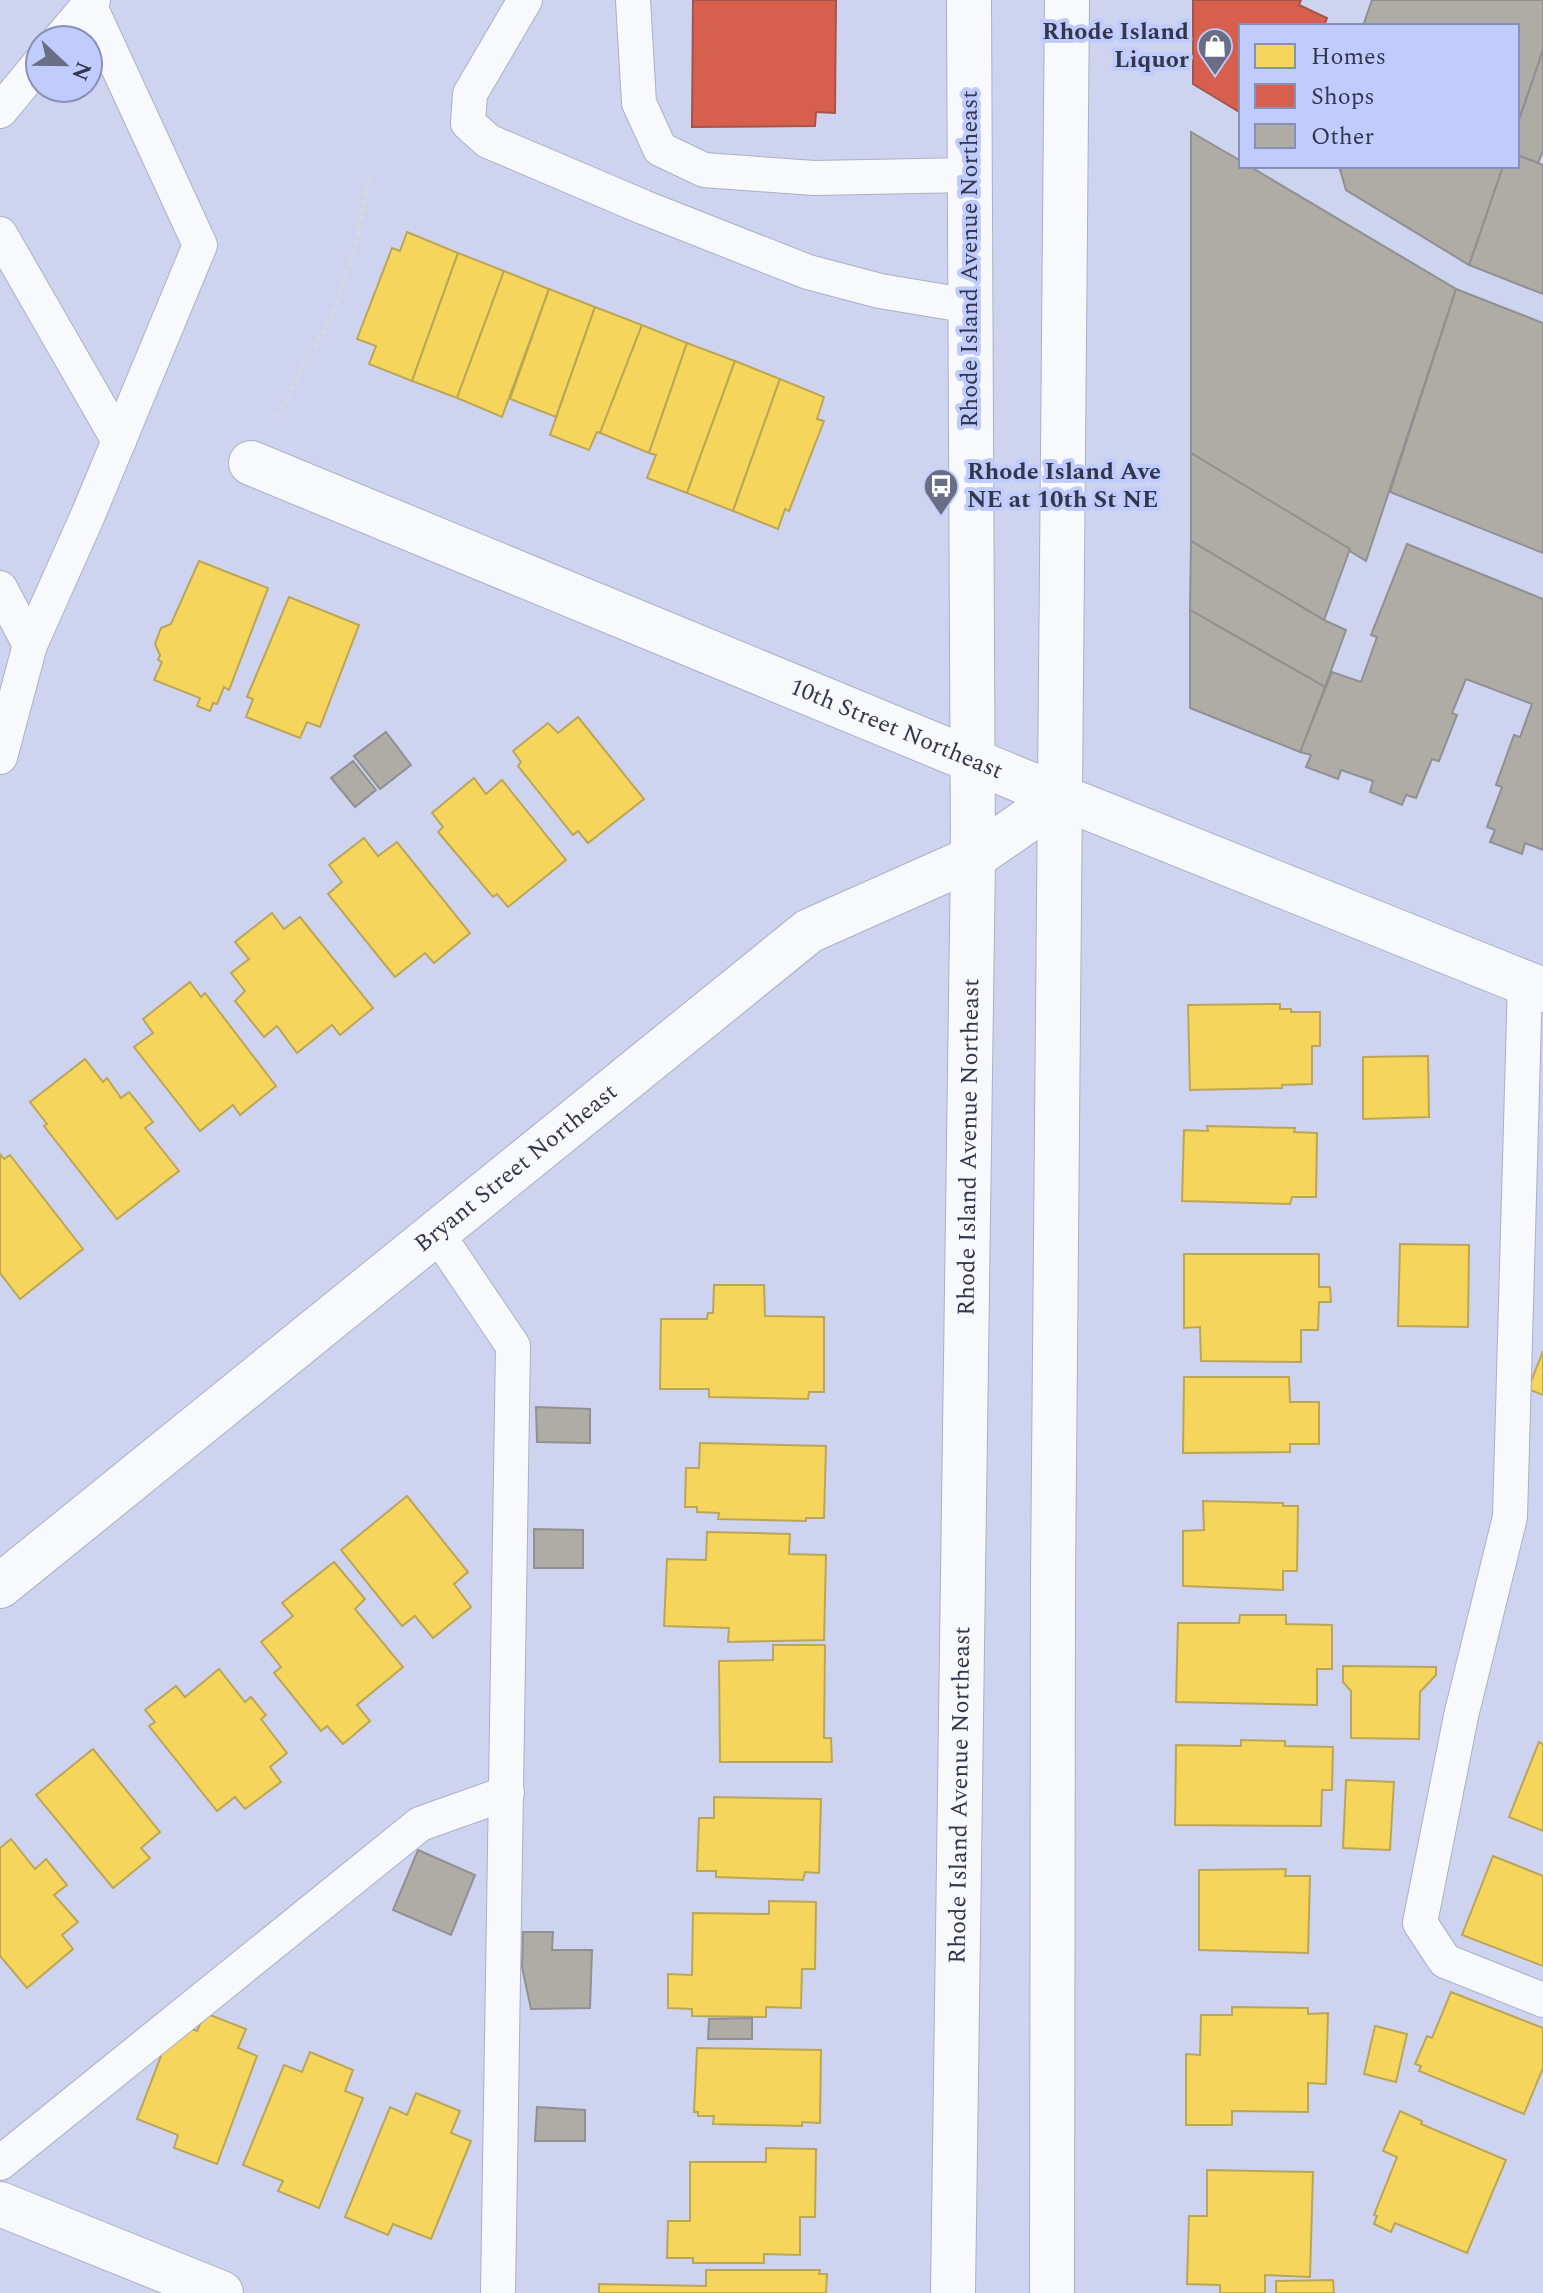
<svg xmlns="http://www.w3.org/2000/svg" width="1543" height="2293" viewBox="0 0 1543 2293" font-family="Spectral,serif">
	<rect width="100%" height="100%" fill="#ced4ef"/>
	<g fill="#f6d55c" stroke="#bba657" stroke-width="2">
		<polygon points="407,232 458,253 412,381 369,364 376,346 357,339 392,248 400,251"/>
		<polygon points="458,253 504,271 457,398 412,381"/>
		<polygon points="504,271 549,289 502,417 457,398"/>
		<polygon points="549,289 595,307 556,417 510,399"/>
		<polygon points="595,307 642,325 600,433 597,432 589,450 550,435"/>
		<polygon points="642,325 687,343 649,453 600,433"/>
		<polygon points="687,343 735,361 687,493 647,478 656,455 649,453"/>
		<polygon points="735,361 780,379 733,511 687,493"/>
		<polygon points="780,379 824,397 817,419 824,421 789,511 785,509 778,529 733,511"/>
		<polygon points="199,561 268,588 229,690 224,687 217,704 213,703 210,711 197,706 200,698 154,680 162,662 158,660 160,655 155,644 161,628 171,624"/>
		<polygon points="289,597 359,625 320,727 307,722 300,738 246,717 253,699 247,697"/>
		<polygon points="578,717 644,799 588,843 578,831 573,835 518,766 521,762 513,751 548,723 558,733"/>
		<polygon points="474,778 486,794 502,780 566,860 508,907 497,894 493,897 438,832 443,827 432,813"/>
		<polygon points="364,838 378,856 397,842 470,933 434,963 425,953 395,977 328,894 342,882 329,865"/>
		<polygon points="272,913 284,929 300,917 373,1008 340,1035 332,1025 297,1053 277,1026 264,1037 235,1001 245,991 231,973 249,959 235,942"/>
		<polygon points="190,982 201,997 205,993 276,1086 240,1115 233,1105 200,1131 134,1047 153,1033 143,1019"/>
		<polygon points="1280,1004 1280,1009 1291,1009 1291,1012 1320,1012 1320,1046 1312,1046 1312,1084 1282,1085 1282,1088 1190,1090 1188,1005"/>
		<polygon points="1428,1056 1429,1117 1363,1119 1363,1057"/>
		<polygon points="85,1059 103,1082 107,1078 121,1098 129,1092 153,1122 145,1128 179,1171 117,1219 44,1126 47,1124 30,1102"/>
		<polygon points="1207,1126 1295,1128 1294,1132 1317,1133 1316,1197 1292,1197 1290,1204 1182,1201 1184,1130 1208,1131"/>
		<polygon points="0,1154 4,1159 10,1155 83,1249 20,1299 0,1273"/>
		<polygon points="1400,1244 1469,1245 1468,1327 1398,1326"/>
		<polygon points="1184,1254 1319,1254 1319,1287 1330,1287 1331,1302 1319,1302 1318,1330 1301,1330 1301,1362 1201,1361 1200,1327 1184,1328"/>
		<polygon points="714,1285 764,1285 765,1316 824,1317 824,1392 809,1392 808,1399 709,1397 709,1389 660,1389 661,1319 707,1319 708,1313 713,1313"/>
		<polygon points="1543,1351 1543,1395 1528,1389"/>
		<polygon points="1184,1377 1289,1377 1290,1402 1319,1402 1319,1444 1290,1444 1290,1452 1183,1453"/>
		<polygon points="700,1443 826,1446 824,1518 806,1518 806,1521 718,1519 719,1513 697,1512 697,1507 685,1507 686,1468 699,1468"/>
		<polygon points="407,1496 468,1572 454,1584 471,1607 433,1638 415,1616 402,1626 341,1550"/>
		<polygon points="1203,1501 1283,1503 1283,1506 1298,1506 1297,1571 1283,1571 1283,1590 1183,1586 1183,1531 1204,1530"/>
		<polygon points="707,1532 790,1534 789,1554 826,1555 824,1640 728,1642 729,1628 664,1626 667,1559 706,1560"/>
		<polygon points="334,1562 365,1599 355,1609 403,1667 357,1705 370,1721 343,1744 327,1726 321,1731 274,1673 281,1667 261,1642 293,1616 282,1603"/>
		<polygon points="1240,1615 1286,1615 1286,1624 1332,1625 1332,1669 1317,1669 1317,1705 1176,1702 1178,1623 1239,1623"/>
		<polygon points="773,1645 825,1645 824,1738 831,1738 832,1762 720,1762 719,1661 773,1660"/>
		<polygon points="1343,1666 1436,1667 1436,1675 1420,1692 1419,1739 1351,1738 1351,1691 1343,1682"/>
		<polygon points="219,1669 245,1702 251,1697 266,1715 261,1719 287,1753 270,1767 281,1782 245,1809 235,1797 217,1811 149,1726 155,1722 145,1710 176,1686 185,1697"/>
		<polygon points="1241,1740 1285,1741 1285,1746 1333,1747 1332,1790 1322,1790 1321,1826 1175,1825 1176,1745 1241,1746"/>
		<polygon points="1539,1742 1543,1744 1543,1831 1509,1817"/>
		<polygon points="93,1749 160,1832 141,1848 150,1858 113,1888 36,1795"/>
		<polygon points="1346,1780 1394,1782 1390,1850 1343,1848"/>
		<polygon points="714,1797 821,1799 819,1873 805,1872 803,1880 716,1877 716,1871 697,1871 699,1818 714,1818"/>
		<polygon points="11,1839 35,1869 46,1859 67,1885 54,1895 78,1922 62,1935 73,1949 27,1988 0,1956 0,1848"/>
		<polygon points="1493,1856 1543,1876 1543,1966 1462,1935"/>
		<polygon points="1286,1869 1285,1876 1310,1876 1308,1953 1199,1950 1199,1870"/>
		<polygon points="769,1901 816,1902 815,1969 802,1969 801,2008 766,2007 766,2017 692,2016 692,2009 668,2008 668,1974 692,1975 693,1913 769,1914"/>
		<polygon points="1451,1992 1543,2028 1543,2068 1524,2114 1419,2071 1421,2066 1415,2064 1427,2036 1432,2038"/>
		<polygon points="1232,2007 1308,2008 1308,2014 1328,2013 1326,2084 1308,2083 1308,2112 1232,2111 1232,2125 1186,2125 1186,2054 1200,2055 1201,2015 1232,2015"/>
		<polygon points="205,2013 246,2029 238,2048 257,2056 217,2164 174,2148 178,2135 137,2119 174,2022 197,2031"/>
		<polygon points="1375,2026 1407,2034 1396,2082 1364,2074"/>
		<polygon points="697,2048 821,2050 820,2123 802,2122 802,2126 713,2124 714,2116 698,2116 698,2112 694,2112"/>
		<polygon points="310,2052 353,2070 345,2091 363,2098 319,2208 278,2191 283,2181 243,2165 284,2065 302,2072"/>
		<polygon points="416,2093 460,2111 451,2133 471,2141 431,2239 393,2224 388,2235 345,2217 390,2107 407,2115"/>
		<polygon points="1400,2111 1422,2121 1421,2124 1506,2160 1467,2253 1395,2223 1391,2232 1374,2224 1377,2216 1374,2215 1397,2157 1383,2151"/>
		<polygon points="766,2148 816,2149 815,2217 800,2217 800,2255 764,2254 764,2263 693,2263 693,2258 667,2258 668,2221 690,2221 690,2162 766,2162"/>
		<polygon points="1207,2170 1313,2172 1310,2277 1265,2275 1265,2293 1220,2293 1220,2285 1187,2284 1189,2216 1207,2216"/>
		<polygon points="706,2270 820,2270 819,2274 827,2274 826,2293 599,2293 599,2284 706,2286"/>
		<polygon points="1333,2280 1334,2293 1276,2293 1276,2281"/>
	</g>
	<g fill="#d6604d" stroke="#a5544c" stroke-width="2">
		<polygon points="693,0 836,0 835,113 816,112 815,126 692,127"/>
		<polygon points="1193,0 1301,0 1299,5 1327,18 1324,26 1241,26 1241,113 1193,84"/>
	</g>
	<g fill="#afaca5" stroke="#909093" stroke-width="2">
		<polygon points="1372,0 1543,0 1543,50 1517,126 1517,26 1363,26"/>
		<polygon points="1543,50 1543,151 1538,163 1517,155 1517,126"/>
		<polygon points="1191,132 1241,161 1241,166 1249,166 1456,289 1366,561 1191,453"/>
		<polygon points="1517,155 1543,165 1543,294 1469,265 1503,166 1517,166"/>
		<polygon points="1339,166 1503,166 1469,265 1346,190"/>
		<polygon points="1456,289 1543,323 1543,553 1390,492"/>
		<polygon points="1191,453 1350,549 1324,620 1191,541"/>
		<polygon points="1191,541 1324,620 1346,630 1325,687 1190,610"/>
		<polygon points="1407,544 1543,599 1543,850 1525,843 1522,854 1490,842 1495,830 1487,827 1502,787 1496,785 1514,735 1520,737 1532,704 1466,679 1452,713 1457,715 1439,761 1432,759 1416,798 1406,795 1402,805 1370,792 1373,781 1341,770 1338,779 1306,767 1311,755 1300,752 1332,672 1361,682 1377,637 1371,635"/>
		<polygon points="1190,610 1325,687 1300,752 1190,708"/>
		<polygon points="386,732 411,765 380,789 354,756"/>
		<polygon points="353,761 376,790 355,807 331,778"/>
		<polygon points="536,1407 590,1409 590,1443 537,1442"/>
		<polygon points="534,1529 583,1530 583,1568 534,1568"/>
		<polygon points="418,1850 475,1875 451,1935 393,1910"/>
		<polygon points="523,1932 553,1932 552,1950 592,1950 590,2008 531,2009 522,1967"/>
		<polygon points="752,2018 752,2039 708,2039 709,2019"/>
		<polygon points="537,2107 585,2110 585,2141 535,2141"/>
	</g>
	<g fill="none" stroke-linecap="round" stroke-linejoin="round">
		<g stroke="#abb0c5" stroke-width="36">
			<g id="service">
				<polyline points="525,0 470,94 468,123 488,141 643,207 808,272 880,291 970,306"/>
				<polyline points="633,0 639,103 660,149 704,170 814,178 970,175"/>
				<polyline points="59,40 93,0"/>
				<polyline points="0,111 40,63"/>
				<polyline points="0,234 119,441"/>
				<polyline points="0,588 30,645"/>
				<polyline points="0,757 30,645 88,515 200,245 87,0"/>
				<polyline points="1525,982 1510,1517 1461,1716 1420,1923 1445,1961 1543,2000"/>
				<polyline points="436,1232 513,1346 498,2293"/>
				<polyline points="0,2163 420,1824 507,1793"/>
			</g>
		</g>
		<g stroke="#abb0c5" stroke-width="46">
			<g id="minor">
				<path id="s1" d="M251,463L1061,797L1543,990"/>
				<path id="s2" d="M0,1586L809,931L973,858L1061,797"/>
				<polyline points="0,2204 221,2293"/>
			</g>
		</g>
		<g stroke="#abb0c5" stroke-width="46">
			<g id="primary">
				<path id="s3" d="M953,2293L973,858L969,0"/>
				<polyline points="1052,2293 1053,1580 1067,0"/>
			</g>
		</g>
		<polyline stroke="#d7d9e2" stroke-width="5" stroke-dasharray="4 4" stroke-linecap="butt" points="276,417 335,310 357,238 369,177"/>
		<use href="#service" stroke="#f8f9fd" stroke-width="34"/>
		<use href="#minor" stroke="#f8f9fd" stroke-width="44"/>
		<use href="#primary" stroke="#f8f9fd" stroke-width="44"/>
	</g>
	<defs>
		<g id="shop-pin" transform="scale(1.8)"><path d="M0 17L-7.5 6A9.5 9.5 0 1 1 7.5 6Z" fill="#696e84" stroke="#c0ccfd"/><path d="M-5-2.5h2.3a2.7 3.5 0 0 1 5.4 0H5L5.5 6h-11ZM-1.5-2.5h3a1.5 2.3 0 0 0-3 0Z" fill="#fff"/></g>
		<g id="bus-pin" transform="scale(1.8)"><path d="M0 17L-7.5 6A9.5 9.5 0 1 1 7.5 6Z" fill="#696e84" stroke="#c0ccfd"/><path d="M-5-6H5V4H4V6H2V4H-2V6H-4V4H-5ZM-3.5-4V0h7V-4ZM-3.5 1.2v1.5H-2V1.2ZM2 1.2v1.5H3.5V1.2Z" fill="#fff"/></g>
	</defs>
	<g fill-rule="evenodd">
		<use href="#shop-pin" x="1215" y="46"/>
		<use href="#bus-pin" x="941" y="486"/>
	</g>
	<g text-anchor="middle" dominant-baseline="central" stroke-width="8" stroke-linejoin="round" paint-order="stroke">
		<g font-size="24" font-weight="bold" fill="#32374b" stroke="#c0ccfd" text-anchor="end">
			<text x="1189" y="32">Rhode Island<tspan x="1189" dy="28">Liquor</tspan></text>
			<text x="967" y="472" text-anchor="start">Rhode Island Ave<tspan x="967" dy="28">NE at 10th St NE</tspan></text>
		</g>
		<g font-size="24" fill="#32374b" stroke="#c0ccfd">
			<text transform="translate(970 259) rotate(-90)">Rhode Island Avenue Northeast</text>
			<text stroke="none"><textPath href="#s1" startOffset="698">10th Street Northeast</textPath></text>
			<text stroke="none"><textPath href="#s3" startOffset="1146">Rhode Island Avenue Northeast</textPath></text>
			<text stroke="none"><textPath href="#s2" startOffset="664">Bryant Street Northeast</textPath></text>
			<text stroke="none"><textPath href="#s3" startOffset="498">Rhode Island Avenue Northeast</textPath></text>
		</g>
	</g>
	<rect x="1239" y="24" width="280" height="144" fill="#c0ccfd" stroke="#8790b6" stroke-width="2"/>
	<rect x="1255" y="44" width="40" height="24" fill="#f6d55c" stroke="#8790b6" stroke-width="2"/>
	<text x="1311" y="64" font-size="24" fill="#32374b">Homes</text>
	<rect x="1255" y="84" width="40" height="24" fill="#d6604d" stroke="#8790b6" stroke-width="2"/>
	<text x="1311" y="104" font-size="24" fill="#32374b">Shops</text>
	<rect x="1255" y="124" width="40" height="24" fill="#afaca5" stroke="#8790b6" stroke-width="2"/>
	<text x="1311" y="144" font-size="24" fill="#32374b">Other</text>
	<g transform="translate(64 64) rotate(112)"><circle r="38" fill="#c0ccfd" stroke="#8790b6" stroke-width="2"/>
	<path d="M0-6L14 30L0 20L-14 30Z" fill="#696e84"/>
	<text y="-12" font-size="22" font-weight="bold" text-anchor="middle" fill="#32374b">N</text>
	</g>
</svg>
